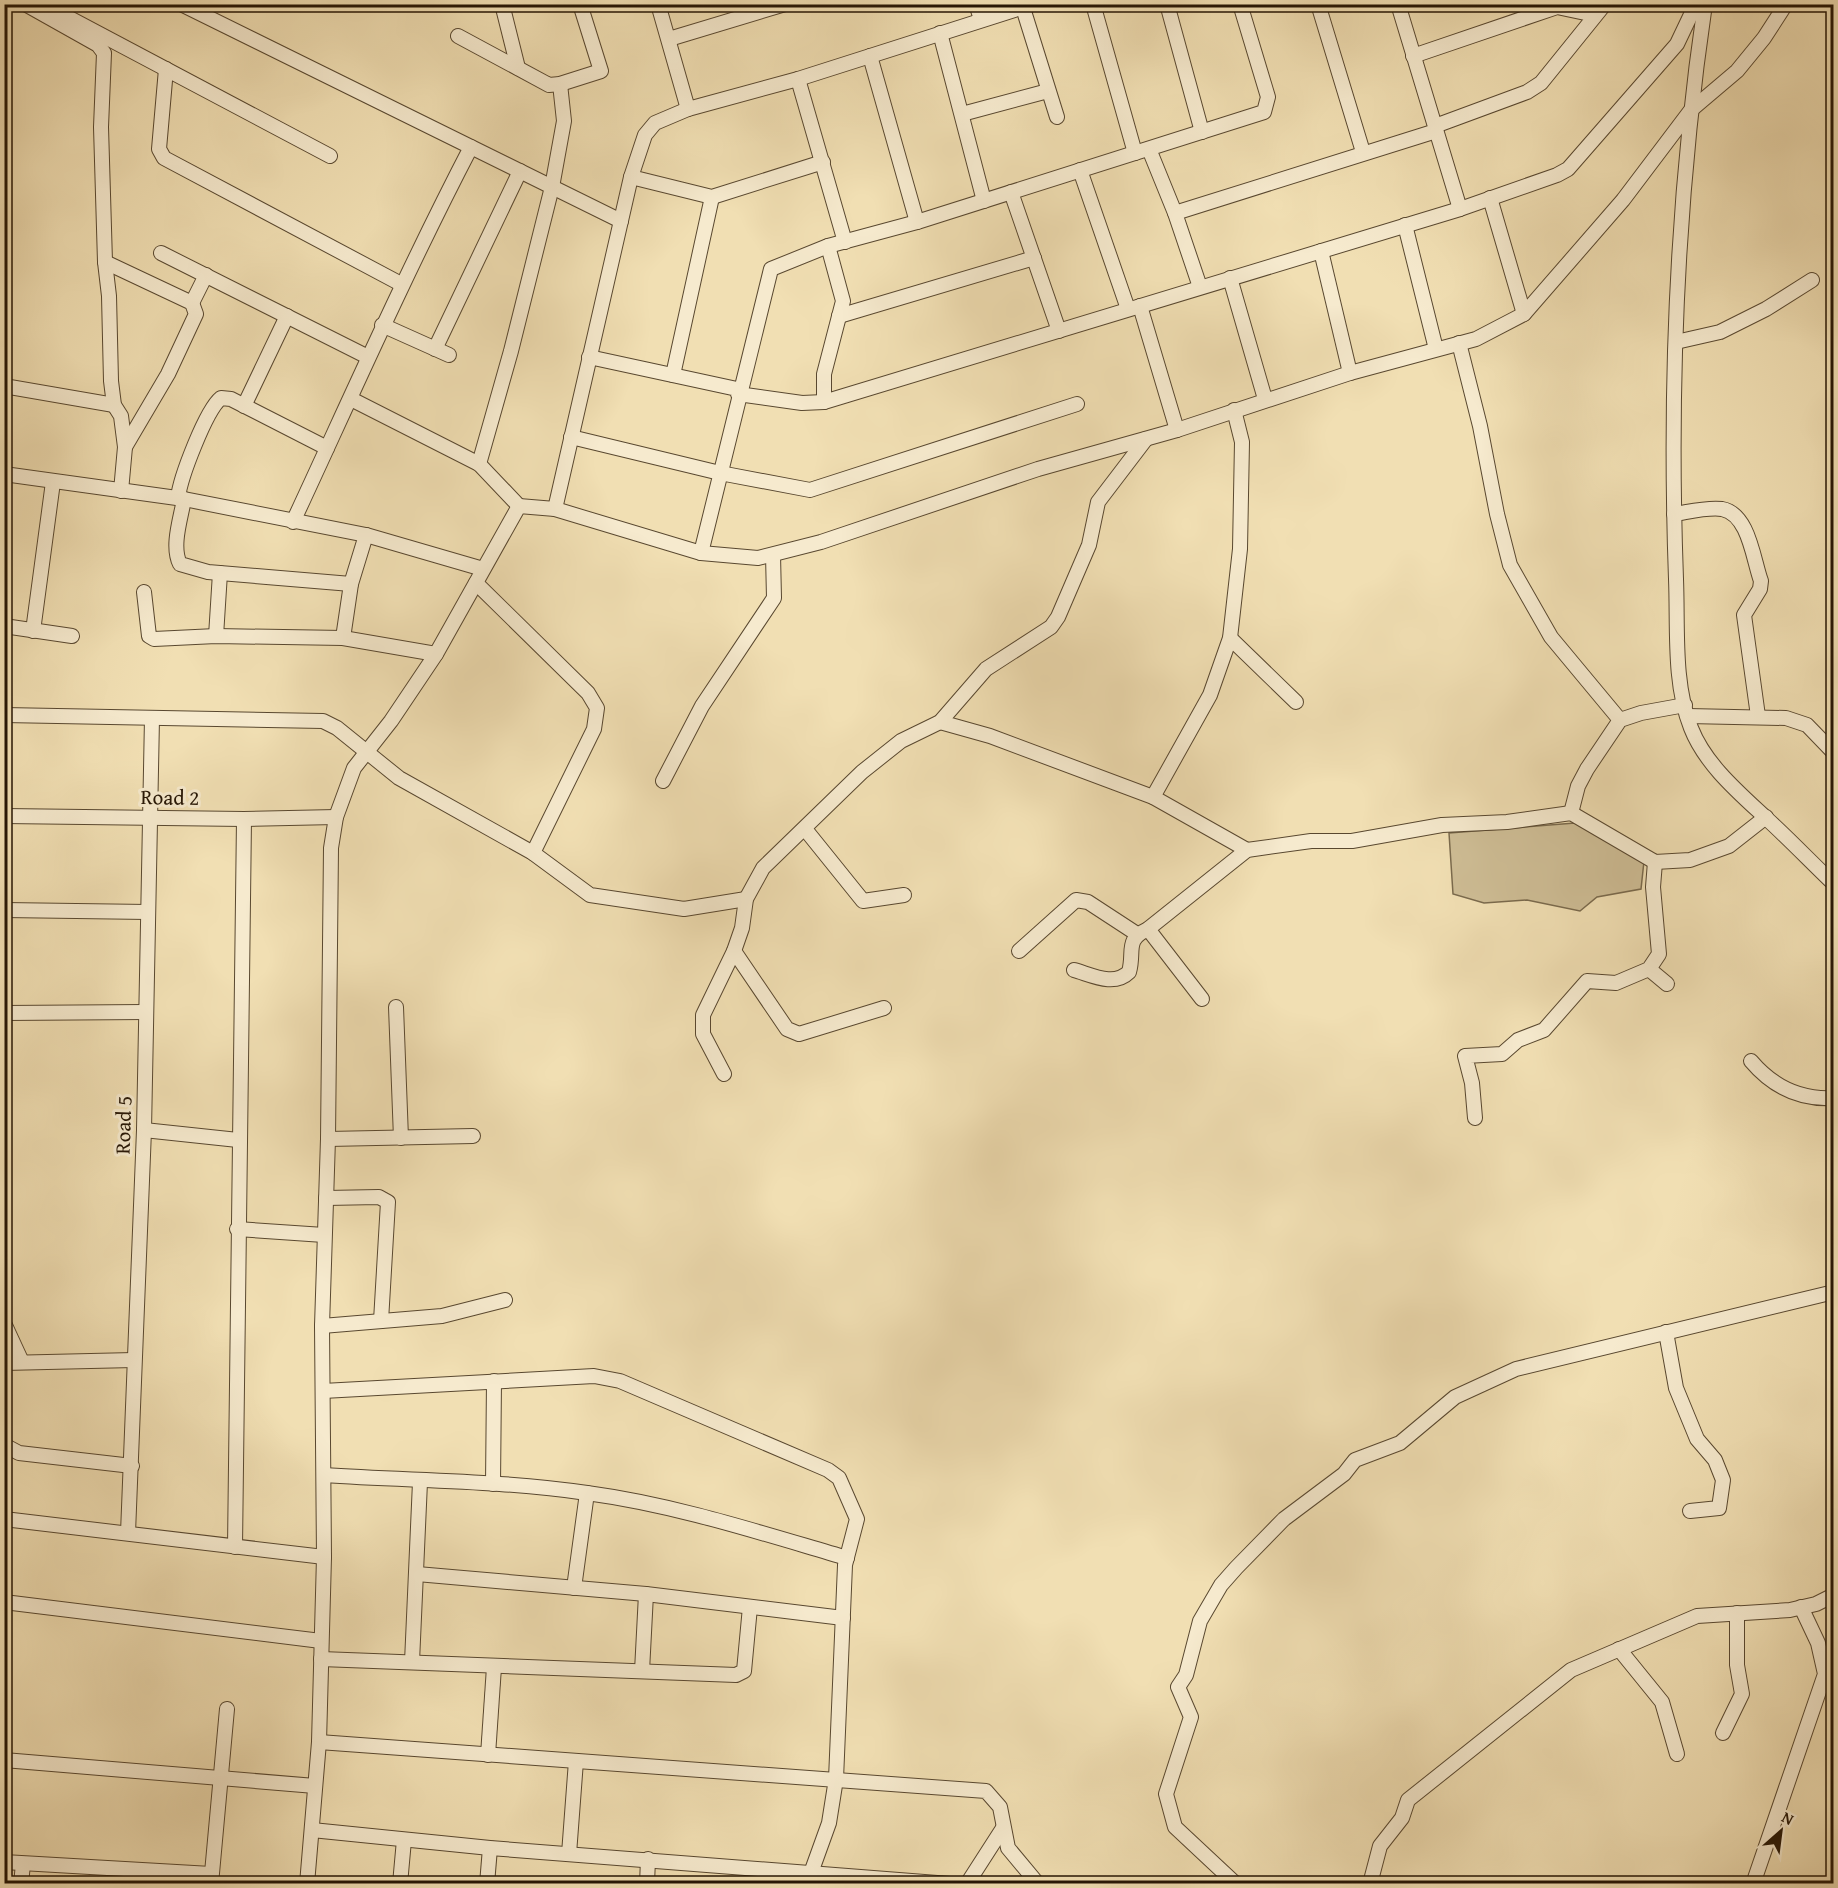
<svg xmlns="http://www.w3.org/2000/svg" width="1838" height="1888" viewBox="0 0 1838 1888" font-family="'Gentium Book Plus',serif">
	<rect width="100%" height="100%" fill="#f1dfb3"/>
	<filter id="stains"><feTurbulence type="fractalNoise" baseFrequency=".00333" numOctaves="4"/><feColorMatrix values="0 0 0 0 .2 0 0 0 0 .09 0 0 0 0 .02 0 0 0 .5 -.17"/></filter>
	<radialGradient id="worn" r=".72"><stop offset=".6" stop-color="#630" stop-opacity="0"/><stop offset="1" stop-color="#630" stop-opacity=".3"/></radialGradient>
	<polygon fill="#cebd95" stroke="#7a6a4d" stroke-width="1.5" points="1575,823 1644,861 1641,889 1597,897 1580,911 1527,900 1484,903 1453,894 1449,833"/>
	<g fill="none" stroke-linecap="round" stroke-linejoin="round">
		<g stroke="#594830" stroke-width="16">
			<g id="minor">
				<polyline points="25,4 98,45 104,53 101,127 105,262 109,296 111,381 114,405 121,416 125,447 121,491"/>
				<polyline points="43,4 330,156"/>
				<polyline points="181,4 621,221"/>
				<polyline points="502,4 518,68"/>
				<polyline points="658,4 688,109"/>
				<polyline points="976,4 981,19"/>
				<polyline points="1093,4 1135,153"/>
				<polyline points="1167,4 1202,132"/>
				<polyline points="1318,4 1363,152"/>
				<polyline points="1398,4 1460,209"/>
				<path d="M1705,4C1677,194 1669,388 1676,579C1678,627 1673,683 1691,728C1705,764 1738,792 1766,818C1789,839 1811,862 1834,884"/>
				<polyline points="1023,8 1057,117"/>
				<polyline points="940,33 984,201"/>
				<polyline points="458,36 549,85 560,84 601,71 580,4"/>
				<polyline points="669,39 785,4"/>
				<polyline points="870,56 917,222"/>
				<polyline points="1413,56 1557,7 1590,14 1602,7"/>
				<polyline points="166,69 159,149 164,158 401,284"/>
				<polyline points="798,79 845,242"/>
				<polyline points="962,114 1048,91"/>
				<polyline points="1435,126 1527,92 1541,83 1604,5"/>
				<polyline points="1149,149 1175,213 1200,287"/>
				<polyline points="1080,170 1128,309"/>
				<polyline points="631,177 712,197 823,162"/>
				<polyline points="1011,192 1059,331"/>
				<polyline points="1490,198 1524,314"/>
				<polyline points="1175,213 1436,131"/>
				<polyline points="1405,225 1436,349"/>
				<polyline points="1321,251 1350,373"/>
				<polyline points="161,253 368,357"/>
				<polyline points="105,262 192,303 196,314 168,374 125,447"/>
				<polyline points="1230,278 1265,399"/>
				<polyline points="192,303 206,275"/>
				<polyline points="1140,306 1177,430"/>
				<polyline points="839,316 1034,258"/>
				<polyline points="382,325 449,355"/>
				<polyline points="1676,342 1720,332 1766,309 1812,280"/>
				<polyline points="1459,343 1480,426 1497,514 1510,565 1551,637 1620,720"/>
				<polyline points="435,349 520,171"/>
				<polyline points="589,357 737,389 738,394 802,403 824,402 1460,209 1557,175 1568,169 1677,44 1696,4"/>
				<polyline points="673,375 712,197"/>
				<polyline points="4,386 114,405"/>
				<polyline points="351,399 479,464 519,506"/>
				<polyline points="824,402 824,374 843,301 828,246"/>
				<polyline points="244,406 287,316"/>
				<polyline points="571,437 720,473 810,490 1077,404"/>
				<polyline points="479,464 511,351 552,187 564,121 560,84"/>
				<polyline points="4,474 184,499 366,535 483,569"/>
				<path d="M178,498C180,478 206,410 221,398L231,399L327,448"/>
				<path d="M184,499C181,518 171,546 180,564L208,572L351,584"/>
				<polyline points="555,509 631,177 645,135 655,123 688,109 798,79 1033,4"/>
				<path d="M1674,514C1688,512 1707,507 1722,509C1749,514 1753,559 1761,581L1760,589L1744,615L1758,716"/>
				<path d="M293,522C351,397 407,270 471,147"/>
				<polyline points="701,553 771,269 828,246 917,222 1264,112 1268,97 1240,4"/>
				<polyline points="476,583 588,693 597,708 594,729 533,853"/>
				<polyline points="144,592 149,636 154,639 216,636 343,638 436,654"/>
				<polyline points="4,626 72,636"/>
				<polyline points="33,631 53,482"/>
				<polyline points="216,636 220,573"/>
				<polyline points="343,638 351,584 366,535"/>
				<polyline points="1230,638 1296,702"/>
				<polyline points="4,715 323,721 337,728 399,778 533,853 590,895 684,909 746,899"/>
				<polyline points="1688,716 1786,718 1807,725 1834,753"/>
				<polyline points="940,722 990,736 1153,797 1247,850"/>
				<polyline points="663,781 702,706 774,598 773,555"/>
				<polyline points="1153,797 1210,695 1230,638 1240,549 1242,442 1234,410"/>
				<polyline points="1571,813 1578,786 1587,769 1620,720 1641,713 1685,705"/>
				<polyline points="4,816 244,819 336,817"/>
				<polyline points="805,829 863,901 904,895"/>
				<polyline points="4,910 148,912"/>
				<polyline points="1148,929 1202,999"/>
				<polyline points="734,951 787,1029 799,1034 884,1008"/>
				<polyline points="1019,951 1076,900 1088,902 1137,934"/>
				<polyline points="1649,969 1667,984"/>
				<path d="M1074,970C1092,975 1114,987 1129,972C1135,951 1124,940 1148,929L1247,850L1311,841H1352L1442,825L1507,822L1571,813L1655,862L1690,860L1729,846L1766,817"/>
				<polyline points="396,1007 401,1138"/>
				<polyline points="4,1013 146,1012"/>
				<path d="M1751,1061C1773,1087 1800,1100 1834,1098"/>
				<polyline points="724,1074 703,1034 703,1015 734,951 742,928 746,899 763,868 862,772 901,741 940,722 986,669 1051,627 1058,617 1089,545 1098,502 1146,439"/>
				<polyline points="1475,1118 1472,1083 1465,1056 1502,1054 1518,1040 1544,1030 1587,981 1616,983 1649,969 1659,954 1653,887 1655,862"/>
				<polyline points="144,1130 238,1140"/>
				<polyline points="328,1139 473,1136"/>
				<polyline points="326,1198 379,1197 388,1202 381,1321"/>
				<polyline points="237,1229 324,1235"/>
				<polyline points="4,1323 22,1362"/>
				<polyline points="322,1326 442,1316 505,1300"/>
				<polyline points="1666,1332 1676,1388 1697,1439 1715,1460 1723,1480 1719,1508 1690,1511"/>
				<polyline points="4,1363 134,1360"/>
				<polyline points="323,1391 594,1376 620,1381 828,1470 839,1478 857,1519 845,1565 836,1779 829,1823 807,1884"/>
				<polyline points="4,1445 19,1453 132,1466"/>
				<path d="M324,1475C411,1481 500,1480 587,1493C676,1505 761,1533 847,1558"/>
				<polyline points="493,1484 494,1381"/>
				<polyline points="4,1519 324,1557"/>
				<polyline points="128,1533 144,1130 152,718"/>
				<polyline points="235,1547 244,819"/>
				<polyline points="417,1574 646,1594 843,1618"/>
				<polyline points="574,1588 587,1493"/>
				<polyline points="4,1602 321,1641"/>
				<polyline points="1619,1649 1662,1702 1677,1754"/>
				<polyline points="321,1659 736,1675 744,1671 750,1607"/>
				<polyline points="412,1662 420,1482"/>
				<polyline points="642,1671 646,1594"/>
				<polyline points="1723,1733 1742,1694 1737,1665 1737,1613"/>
				<polyline points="319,1742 986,1791 1000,1807 1008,1848 1038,1884"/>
				<polyline points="488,1755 494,1667"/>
				<polyline points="4,1760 315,1786"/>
				<polyline points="312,1830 490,1848 950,1884"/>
				<polyline points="569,1854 576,1761"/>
				<polyline points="4,1862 211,1874"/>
				<polyline points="21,1884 23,1864"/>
				<polyline points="211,1884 227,1709"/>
				<polyline points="307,1884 319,1742 324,1557 322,1326 328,1139 331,848 336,817 354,768 391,721 436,654 519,506 555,509 701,553 758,558 821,542 1038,469 1177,430 1350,373 1476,339 1524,314 1623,200 1691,110 1737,71 1764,38 1786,4"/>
				<polyline points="400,1884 404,1840"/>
				<polyline points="487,1884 490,1848"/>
				<polyline points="647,1884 648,1859"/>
				<polyline points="967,1884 1003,1828"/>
				<polyline points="1236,1884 1175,1827 1166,1794 1191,1717 1178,1687 1186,1675 1200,1621 1221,1585 1236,1568 1284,1519 1344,1474 1355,1460 1400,1443 1455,1397 1516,1369 1834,1292"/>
				<polyline points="1370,1884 1380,1846 1402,1818 1408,1800 1571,1670 1697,1616 1790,1610 1816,1604 1834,1595"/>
				<polyline points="1753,1884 1825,1674 1818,1643 1801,1607"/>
			</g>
		</g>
		<use href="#minor" stroke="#f6eace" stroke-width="14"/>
	</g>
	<g text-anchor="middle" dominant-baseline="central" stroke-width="6" stroke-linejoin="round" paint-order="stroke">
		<g font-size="21" fill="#261605" stroke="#f6eace">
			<text transform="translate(170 797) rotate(1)">Road 2</text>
			<text transform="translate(123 1125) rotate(-88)">Road 5</text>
		</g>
	</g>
	<rect width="1838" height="1888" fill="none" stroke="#f1dfb3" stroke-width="24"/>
	<rect x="6" y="6" width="1826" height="1876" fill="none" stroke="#261605" stroke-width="3"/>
	<rect x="12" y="12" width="1814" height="1864" fill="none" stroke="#261605" stroke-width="1.5"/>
	<g transform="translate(1781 1831) rotate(28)" stroke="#f6eace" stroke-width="4.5" paint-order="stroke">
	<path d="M0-4.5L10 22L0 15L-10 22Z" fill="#261605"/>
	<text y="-9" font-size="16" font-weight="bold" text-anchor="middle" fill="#261605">N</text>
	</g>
	<rect width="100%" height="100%" filter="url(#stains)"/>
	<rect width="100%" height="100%" fill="url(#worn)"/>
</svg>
